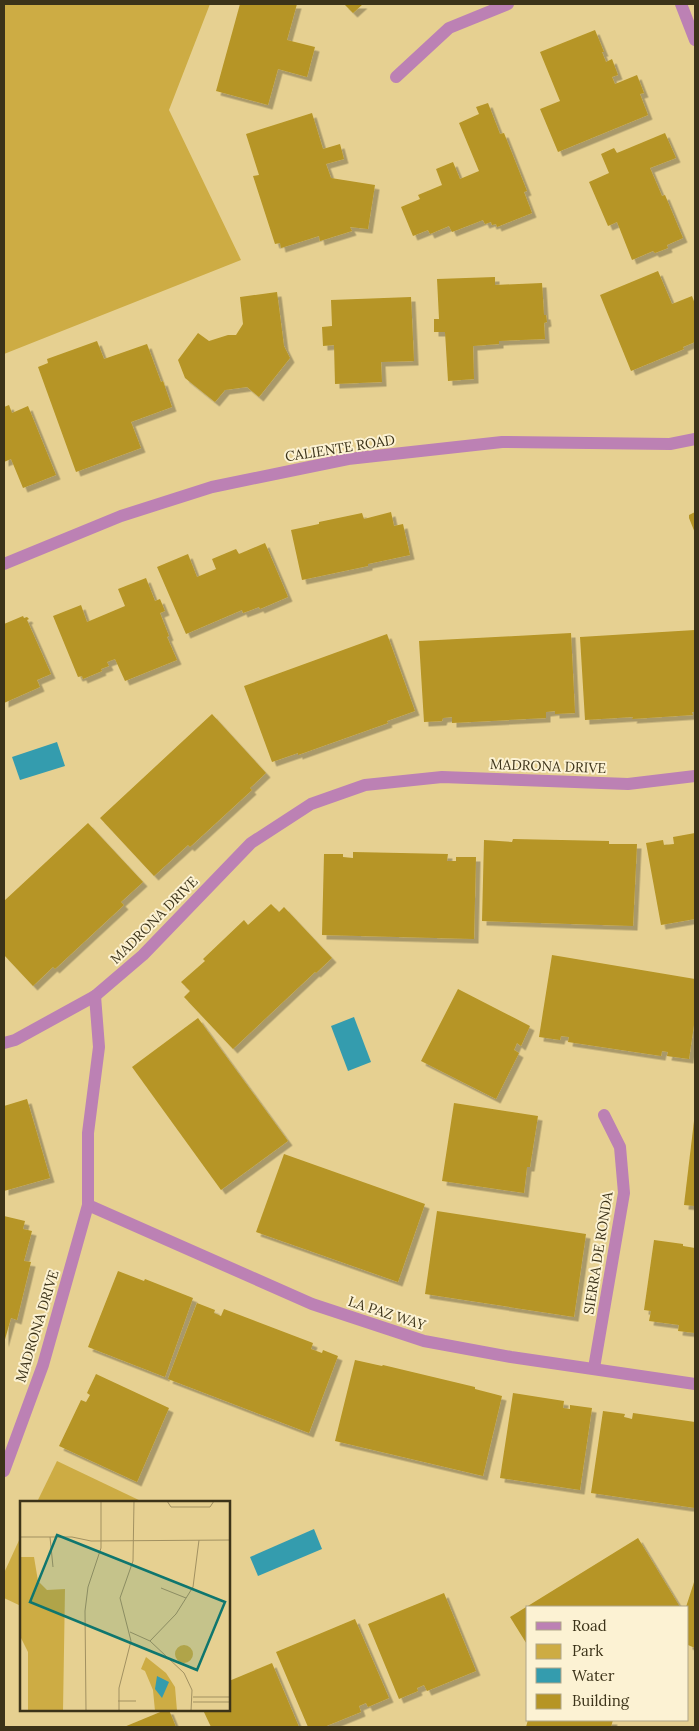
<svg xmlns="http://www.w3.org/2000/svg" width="699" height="1731" viewBox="0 0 699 1731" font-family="Lora,serif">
	<defs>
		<filter id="shadow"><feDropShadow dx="4.5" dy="4.5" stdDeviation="0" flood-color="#0004"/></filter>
	</defs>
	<rect width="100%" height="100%" fill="#e6d091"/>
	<g fill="#cdac44">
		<polygon points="4,4 210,4 169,110 241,260 4,354"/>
		<polygon points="57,1461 143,1502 37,1502"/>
		<polygon points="21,1536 21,1606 4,1598 4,1573"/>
	</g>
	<g fill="#349cae">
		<polygon points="57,742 65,766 20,780 12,757"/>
		<polygon points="354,1017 371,1062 348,1071 331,1026"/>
		<polygon points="314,1529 322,1549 258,1576 250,1557"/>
	</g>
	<g fill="#b69525" filter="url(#shadow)">
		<polygon points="240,4 297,4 287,40 315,47 307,77 278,69 268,105 216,91"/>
		<polygon points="344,4 363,4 353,13"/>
		<polygon points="595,30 604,52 602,52 606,62 612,59 618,75 612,77 615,84 637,75 644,93 640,94 648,115 558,152 540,109 560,101 540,52"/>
		<polygon points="488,103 500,134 504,133 527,191 524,192 532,213 497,227 496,224 492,225 491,222 485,224 483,220 452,232 449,226 430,234 428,230 413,236 401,207 420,199 418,195 442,185 436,169 453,162 460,179 479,171 459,123 479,114 476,107"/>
		<polygon points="312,113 323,149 340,144 344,159 326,164 331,178 375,185 368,229 350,227 352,231 320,241 319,236 281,248 280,243 275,244 253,176 259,175 246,134"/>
		<polygon points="665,133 676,158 650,168 662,196 665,195 683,238 667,245 668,248 655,253 653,251 632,260 617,222 608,226 589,182 609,173 601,154 614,148 617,153"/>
		<polygon points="658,271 672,304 692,296 695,304 695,342 683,347 684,349 631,371 600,295"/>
		<polygon points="495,277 495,285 542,283 544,315 546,315 547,322 544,323 545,339 499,341 499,344 473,346 474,379 448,381 445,332 434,332 434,319 439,319 437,279"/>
		<polygon points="277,292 284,346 290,358 259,397 247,387 225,390 215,402 185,378 178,360 198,333 209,341 228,335 236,335 243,324 240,297"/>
		<polygon points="411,297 414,361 381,362 382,382 335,384 334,345 323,346 322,327 332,326 331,300"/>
		<polygon points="97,341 104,359 147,344 161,382 163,381 172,407 131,422 141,448 76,472 38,367 48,363 47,359"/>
		<polygon points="9,405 12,413 28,406 56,475 23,488 11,459 4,462 4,407"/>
		<polygon points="391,512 394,526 403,524 410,555 368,564 368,566 302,580 291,530 319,524 319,522 362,513 364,519"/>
		<polygon points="695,512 695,533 689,518 689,515"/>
		<polygon points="265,543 288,597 260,609 259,607 243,613 242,610 186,634 157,567 188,554 197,577 216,569 212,559 236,549 239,554"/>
		<polygon points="146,578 155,601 160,599 165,611 160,613 169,636 167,637 177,660 125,681 115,659 107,662 109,666 101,669 102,671 83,679 82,676 78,677 53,616 81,605 87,622 125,606 118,589"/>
		<polygon points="23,616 24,618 27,617 29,619 27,620 51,674 37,680 40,687 4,703 4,624"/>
		<polygon points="695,630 695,712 692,712 693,715 632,719 633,717 585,720 580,637"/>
		<polygon points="571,633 575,713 555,714 555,711 546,712 546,718 452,723 452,717 443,718 442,721 424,722 419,641"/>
		<polygon points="387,634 415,711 387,721 388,723 298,755 298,753 272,762 244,686"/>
		<polygon points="212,714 266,773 250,788 252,790 190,847 188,845 154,876 100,818"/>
		<polygon points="88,823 143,882 121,902 124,905 55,969 53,967 33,986 4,955 4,901"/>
		<polygon points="695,833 695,919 661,925 646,843 663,840 664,845 674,844 673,837"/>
		<polygon points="513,839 609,841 609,844 637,844 633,926 482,921 484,840 512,842"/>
		<polygon points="353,852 448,854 447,861 456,861 456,857 476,857 474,939 322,935 324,854 343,854 343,857 353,858"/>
		<polygon points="271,904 279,912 284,907 332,958 316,973 315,972 233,1049 184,997 190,991 181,982 205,961 203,959 244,920 248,925"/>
		<polygon points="552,955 695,979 695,1018 689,1059 667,1056 668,1052 662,1051 661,1056 568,1042 569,1037 561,1036 560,1040 539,1037"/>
		<polygon points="458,989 530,1026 521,1046 517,1043 514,1050 519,1053 496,1099 421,1061"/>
		<polygon points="198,1018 288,1141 221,1190 132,1067"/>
		<polygon points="27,1099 50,1178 4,1191 4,1106"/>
		<polygon points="454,1103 538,1116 530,1167 527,1167 524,1193 442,1181"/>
		<polygon points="694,1121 695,1121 695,1206 684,1205"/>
		<polygon points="284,1154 425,1204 398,1282 256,1232"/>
		<polygon points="437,1211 586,1234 574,1317 425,1294"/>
		<polygon points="4,1216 25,1221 23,1229 32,1231 24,1261 31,1262 17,1320 11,1318 4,1343"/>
		<polygon points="654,1240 683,1244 683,1246 695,1248 695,1333 678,1331 679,1325 649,1321 651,1311 644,1310"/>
		<polygon points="118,1271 144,1281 145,1279 193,1298 165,1377 88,1347"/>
		<polygon points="197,1303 215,1310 214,1313 221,1316 224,1309 313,1343 311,1349 322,1353 323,1350 338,1356 309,1433 168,1379"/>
		<polygon points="355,1360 382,1366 383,1365 475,1387 475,1389 502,1396 483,1476 335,1441"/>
		<polygon points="96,1374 169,1408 137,1482 59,1446 81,1400 86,1402 90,1395 87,1393"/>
		<polygon points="513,1393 564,1401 563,1408 570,1409 570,1405 592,1408 580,1490 500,1478"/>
		<polygon points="603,1411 625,1414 624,1417 632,1419 633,1413 695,1422 695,1508 591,1493"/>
		<polygon points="638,1538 680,1607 528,1607 528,1646 510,1617"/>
		<polygon points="695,1579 695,1648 688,1645 688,1607 686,1607"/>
		<polygon points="444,1593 476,1671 427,1691 424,1685 417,1688 418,1691 399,1699 368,1624"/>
		<polygon points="355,1619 389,1698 368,1707 366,1703 359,1706 361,1712 324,1727 308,1727 276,1652"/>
		<polygon points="272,1663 299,1727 211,1727 203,1710 229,1710 229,1681"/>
		<polygon points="165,1710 169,1710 176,1727 124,1727"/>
		<polygon points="528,1720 613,1720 611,1727 526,1727"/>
	</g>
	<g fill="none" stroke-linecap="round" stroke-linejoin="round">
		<g stroke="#bc81b4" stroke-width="12">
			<polyline points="681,4 695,40"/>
			<polyline points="396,77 449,28 508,4"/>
			<polyline points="4,564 121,516 212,487 348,459 502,442 670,444 695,439"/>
			<polyline points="4,1043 15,1040 95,996 143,955 251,843 311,804 365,785 442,777 628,784 695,776"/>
			<polyline points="88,1205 312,1304 424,1341 511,1357 695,1384"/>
			<polyline points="594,1368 624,1193 620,1147 604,1115"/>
			<polyline points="4,1471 43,1365 88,1205 88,1133 99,1047 95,996"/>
		</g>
	</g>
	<g text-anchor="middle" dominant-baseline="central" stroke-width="4" stroke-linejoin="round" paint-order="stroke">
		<g font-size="14" fill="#3c3319" stroke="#fcf2d3">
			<text transform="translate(340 448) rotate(-9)">CALIENTE ROAD</text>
			<text transform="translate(548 766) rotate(2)">MADRONA DRIVE</text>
			<text transform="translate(154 920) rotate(-45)">MADRONA DRIVE</text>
			<text transform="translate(598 1253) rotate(-81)">SIERRA DE RONDA</text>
			<text transform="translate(387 1313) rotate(18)">LA PAZ WAY</text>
			<text transform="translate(37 1326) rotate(-73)">MADRONA DRIVE</text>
		</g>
	</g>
	<g transform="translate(20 1501)">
		<rect width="210" height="210" fill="#e6d091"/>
		<path d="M0,56H14L18,80L27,89L45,88L43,210H8V151L0,135ZM155 153a9 9 0 1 1 18 0a9 9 0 1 1-18 0ZM126,156L146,172L155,186L157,210H135L133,189L125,170L121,168Z" fill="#cdac44"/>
		<path d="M137,175L149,181L142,197L135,188Z" fill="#349cae"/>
		<path fill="none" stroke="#a29161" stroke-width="1" d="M147,0L151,6H190L194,0M0,36H52L71,40L210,39M30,36L33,66M141,87L166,97M110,131L130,140L164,172L172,189L171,210M130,140L156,113L173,86L179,39M173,196H210M98,200H116M173,201H210M66,210L65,110L68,86L81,47V0M99,210V187L111,140L100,97L113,60L114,0"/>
		<path fill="#0f766e" fill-opacity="0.15" stroke="#0f766e" stroke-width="2.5" d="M37,34L205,101L177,169L10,101Z"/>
		<rect width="210" height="210" fill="none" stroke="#3c3319" stroke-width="2.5"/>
	</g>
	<rect width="699" height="1731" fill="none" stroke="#3c3319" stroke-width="10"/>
	<rect x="526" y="1606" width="162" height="115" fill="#fcf2d3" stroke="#afa689"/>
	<rect x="536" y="1622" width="25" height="8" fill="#bc81b4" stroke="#afa689"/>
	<text x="572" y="1631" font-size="15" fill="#3c3319">Road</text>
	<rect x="536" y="1644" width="25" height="15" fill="#cdac44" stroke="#afa689"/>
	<text x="572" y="1656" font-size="15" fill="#3c3319">Park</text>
	<rect x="536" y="1668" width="25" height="15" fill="#349cae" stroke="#afa689"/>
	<text x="572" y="1681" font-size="15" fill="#3c3319">Water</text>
	<rect x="536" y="1694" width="25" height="15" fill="#b69525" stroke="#afa689"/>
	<text x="572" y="1706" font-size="15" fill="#3c3319">Building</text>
</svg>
